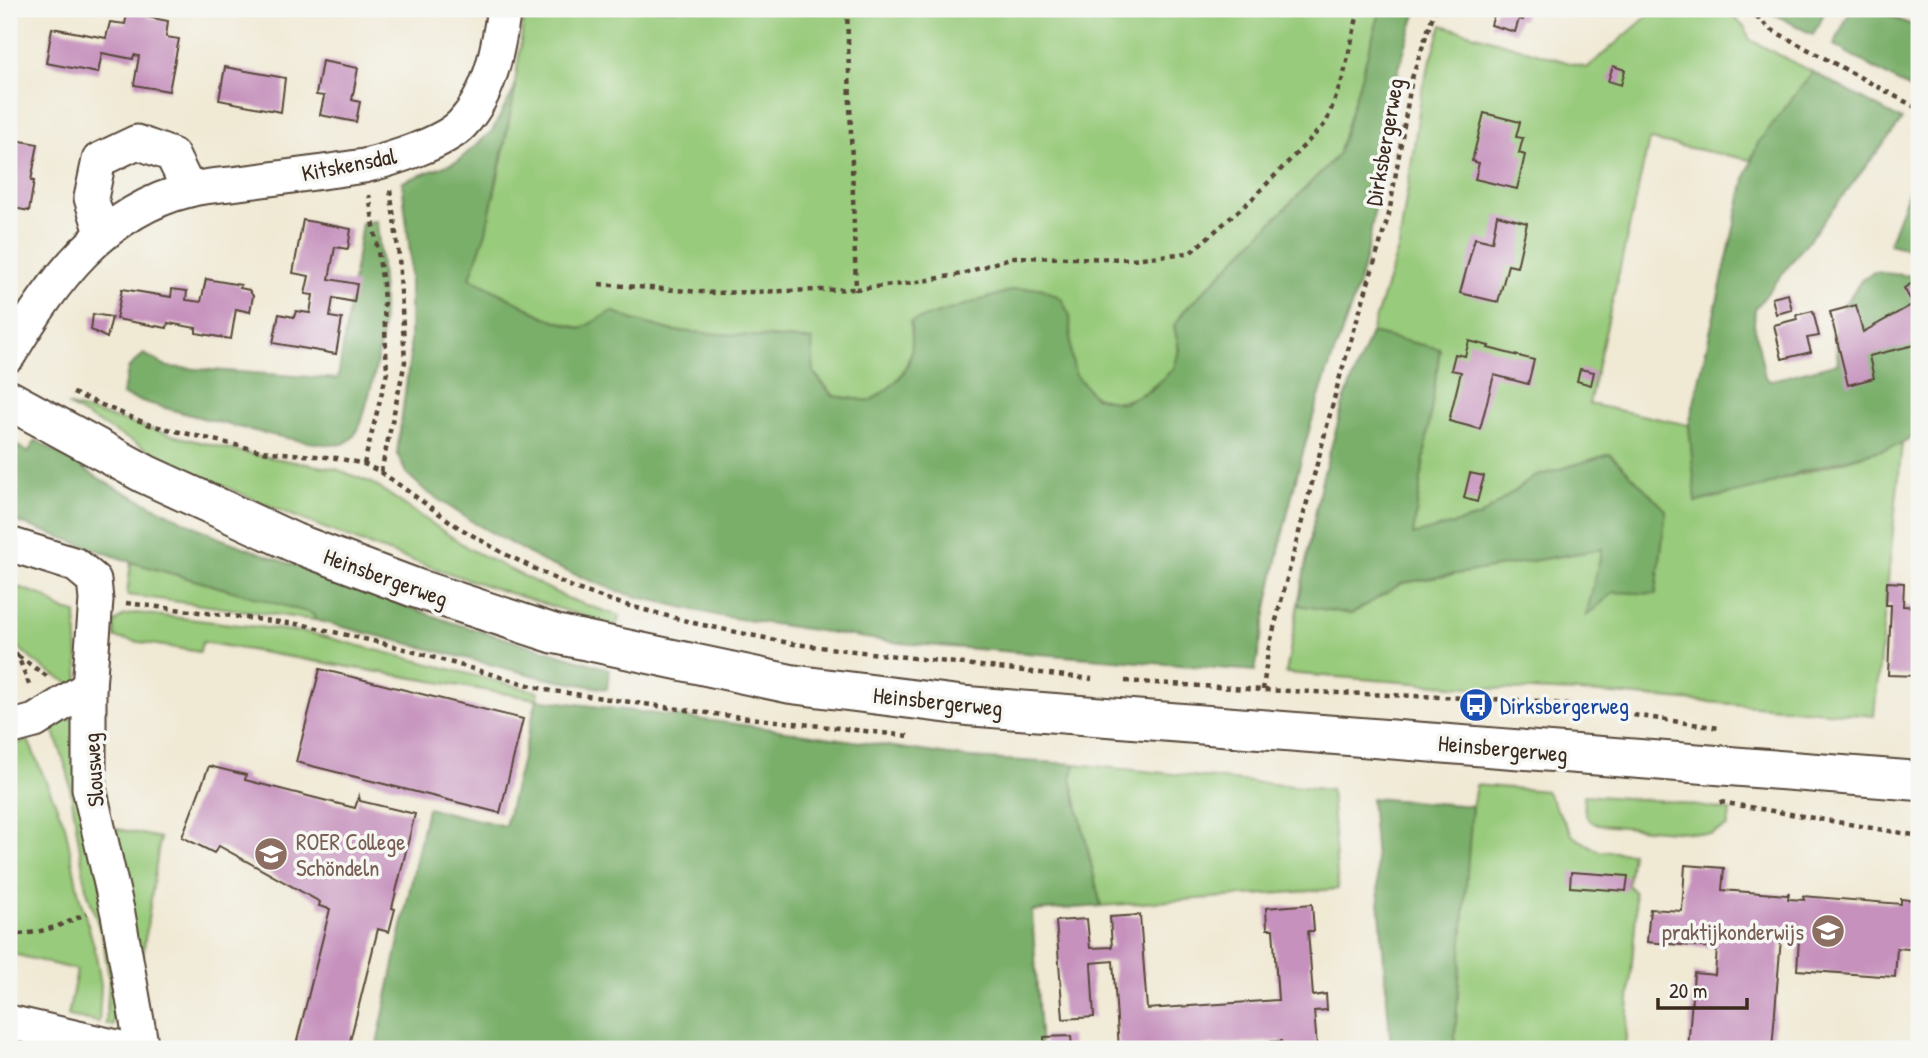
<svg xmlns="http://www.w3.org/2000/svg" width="1928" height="1058" viewBox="0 0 1928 1058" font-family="'Patrick Hand',sans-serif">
	<rect width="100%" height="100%" fill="#f6f6f2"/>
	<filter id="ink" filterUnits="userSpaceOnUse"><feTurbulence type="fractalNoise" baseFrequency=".0143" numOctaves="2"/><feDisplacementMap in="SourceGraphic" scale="14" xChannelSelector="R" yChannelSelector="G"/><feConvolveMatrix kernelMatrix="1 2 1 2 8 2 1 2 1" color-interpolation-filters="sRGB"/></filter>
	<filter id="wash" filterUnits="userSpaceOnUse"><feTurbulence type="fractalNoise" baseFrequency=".00686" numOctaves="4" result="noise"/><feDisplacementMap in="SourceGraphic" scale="28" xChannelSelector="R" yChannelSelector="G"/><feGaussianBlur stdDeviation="1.57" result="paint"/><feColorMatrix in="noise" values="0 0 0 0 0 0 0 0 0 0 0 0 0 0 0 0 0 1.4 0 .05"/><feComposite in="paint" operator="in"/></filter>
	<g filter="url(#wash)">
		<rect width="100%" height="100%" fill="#f0e9d4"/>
		<g fill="#99cb7b" stroke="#6a7a4c" stroke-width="2">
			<path d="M525,9H1381L1338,155L1184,311L1174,326C1177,339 1182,356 1174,368C1171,372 1165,376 1162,379C1133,405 1098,414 1076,375C1067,359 1070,333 1070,316L914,343C904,377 898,383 870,401L834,396L814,373L811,340L674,331L633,320L612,311L581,329L545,317L470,278C500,192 514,99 525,9Z"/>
			<path d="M1656,9H1726L1745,28L1750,40L1813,72L1758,143L1751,160L1649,140L1589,404L1689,425L1697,502C1766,486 1834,463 1902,444L1874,716L1602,693L1477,688L1286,673L1298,605L1351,614L1403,583L1603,549L1587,615L1614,592L1656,593L1666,510L1535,477L1479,517L1412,536L1440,349L1371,333L1399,246L1423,85L1442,25L1587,68Z"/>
			<path d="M67,405L183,438L250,454L336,469L372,483L471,550L569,599L620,616L616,626C426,569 238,506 67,405Z"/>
			<polygon points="131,562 314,614 315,620 127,595"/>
			<path d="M9,584L44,596L61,609L76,613L79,687C51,676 28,660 9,636Z"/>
			<polygon points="136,613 310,633 539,692 537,699 202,642 200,652 115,638 114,623 123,616"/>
			<polygon points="74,718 116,975 117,1004 113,1026 106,1024 109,978 103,939 86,888 68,773 50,720"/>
			<polygon points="28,740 65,825 79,895 95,949 101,985 99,1022 68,1016 77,970 9,953 15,879 9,863 9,746"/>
			<polygon points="1075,764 1331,790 1338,889 1101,906 1071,778"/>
			<polygon points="1476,785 1546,791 1573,836 1599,851 1632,853 1628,885 1634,892 1636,913 1625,1049 1454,1049 1468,830"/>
			<path d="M1584,795L1666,801L1731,811L1727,827L1711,834L1598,825C1583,819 1584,809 1584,795Z"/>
			<polygon points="108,827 160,838 140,974"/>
		</g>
		<g fill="#7aaf6b" stroke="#5a6c44" stroke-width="2">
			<path d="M1381,9H1418C1404,47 1393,86 1386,126C1379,168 1376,211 1367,252C1356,302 1334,349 1319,397C1291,487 1272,578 1255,671L899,643L720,616L622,593L546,563L476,524L427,492L406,473L397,453L410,356V253L402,182L458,161L492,131L516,86L486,232L470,278L545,317L581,329L612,311L633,320L674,331L812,340L814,373L833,396L870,401C903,381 918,363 910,322L1016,289L1041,288L1061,298L1070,316L1071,354L1075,374L1095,397L1123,403L1151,390L1174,368L1179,349L1174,326L1184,311L1338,155Z"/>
			<polygon points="1765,9 1826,9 1813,35"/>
			<polygon points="1851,9 1874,9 1919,28 1919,94 1834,45"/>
			<polygon points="1813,72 1902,120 1755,309 1754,324 1765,377 1769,381 1838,363 1834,320 1863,278 1874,272 1913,276 1919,273 1919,432 1902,444 1800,472 1765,486 1696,502 1689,425 1746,175 1758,143"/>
			<polygon points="1919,163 1919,249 1916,251 1889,244"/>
			<path d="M377,221C380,260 386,301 381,339C378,360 373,382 367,402C363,417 360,435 345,443C324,454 153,405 122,395L129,367L144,354L168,367L338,379L362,223Z"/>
			<polygon points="1371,333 1440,349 1413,535 1479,517 1534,477 1610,454 1666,510 1656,594 1614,592 1586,616 1602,549 1403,583 1351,614 1298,605 1321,483 1344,401"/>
			<polygon points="36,440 112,486 219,538 453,623 609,669 607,689 544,678 315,620 313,614 131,562 9,519 9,441 28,452"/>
			<polygon points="537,699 744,725 969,758 1075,764 1071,779 1101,906 1032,911 1041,1049 376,1049 427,808 505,826"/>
			<polygon points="1371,798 1472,806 1454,1049 1391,1049"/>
		</g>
		<g id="blocks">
			<g fill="#c692bd">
				<polygon points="128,9 148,9 147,17 168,21 166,37 179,39 169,91 134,85 139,56 134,55 133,59 102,53 98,73 46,63 52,28 106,38 110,22 125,24"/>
				<polygon points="428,9 466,9 466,15 428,11"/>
				<polygon points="1496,9 1526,9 1523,20 1519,19 1515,32 1491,25"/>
				<polygon points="322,61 358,68 352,100 360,102 356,122 320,115 324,96 316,95"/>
				<polygon points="1613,66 1625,70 1621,85 1608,81"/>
				<polygon points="225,67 285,78 281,112 219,100"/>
				<polygon points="1484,113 1520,122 1516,137 1523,138 1519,153 1525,155 1517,189 1475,179 1479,163 1472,161"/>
				<polygon points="9,139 38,144 31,181 34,181 29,211 9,207"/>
				<polygon points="1497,215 1527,223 1517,267 1508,265 1498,302 1460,293 1475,238 1492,242"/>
				<polygon points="303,220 351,229 348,249 335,247 329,279 357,284 354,302 333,298 330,317 342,319 336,354 273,343 279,314 294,317 296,311 310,313 313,295 305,294 309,276 293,273"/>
				<polygon points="206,279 241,285 240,288 249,290 253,296 250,312 236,309 231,339 196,333 196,328 168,323 167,328 116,319 122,289 171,297 172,289 187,291 186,300 201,302"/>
				<polygon points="1919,279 1919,344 1869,356 1874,378 1848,385 1830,312 1856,305 1863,332 1913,304 1904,288"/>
				<polygon points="1788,294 1792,310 1776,314 1772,298"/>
				<polygon points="1813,311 1819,336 1807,338 1811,352 1782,359 1774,325 1797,319 1796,315"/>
				<polygon points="93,314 112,317 107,338 91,330"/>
				<polygon points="1469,341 1489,346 1488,348 1534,360 1528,384 1494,375 1480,429 1449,421 1461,372 1451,370 1455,354 1465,356"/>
				<polygon points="1580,369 1594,372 1591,385 1577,381"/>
				<polygon points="1470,473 1484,476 1477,502 1464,498"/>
				<polygon points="1887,582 1904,583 1903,606 1919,607 1917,676 1888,675 1891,605 1886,605"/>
				<polygon points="320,669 523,719 500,813 296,762"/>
				<polygon points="209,766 246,775 245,780 355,808 359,796 360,801 415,814 392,908 395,909 389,932 378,929 348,1049 295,1049 330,909 319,906 320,902 219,846 214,853 182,837"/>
				<polygon points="1685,865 1724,868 1722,890 1787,895 1789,892 1788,899 1804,900 1803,896 1901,904 1901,899 1919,901 1919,950 1897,948 1895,977 1797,970 1799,939 1781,938 1772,1049 1688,1049 1694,973 1715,975 1717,948 1647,942 1650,909 1682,911"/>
				<polygon points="1571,872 1628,876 1626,891 1570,887"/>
				<polygon points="1312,904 1314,931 1308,931 1313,996 1326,994 1327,1010 1314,1011 1317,1047 1282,1049 1281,1041 1154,1049 1119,1049 1113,961 1091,963 1094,1017 1063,1019 1056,921 1087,919 1090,948 1112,947 1110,917 1140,915 1147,1009 1278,1000 1273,929 1267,929 1266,908"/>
				<polygon points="1071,1036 1072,1049 1045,1049 1044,1037"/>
			</g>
		</g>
	</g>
	<g filter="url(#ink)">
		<use href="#blocks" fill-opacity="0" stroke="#564739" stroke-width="2"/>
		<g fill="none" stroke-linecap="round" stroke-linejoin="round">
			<g stroke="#564739" stroke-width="37">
				<g id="minor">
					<polyline points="102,233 91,198 99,160 137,142 172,155 189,190"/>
					<path d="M9,355C51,283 103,211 189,190C207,185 228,185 247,182C286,177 325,172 364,166C390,160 444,143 462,124C491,93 498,49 504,9"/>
					<polyline points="9,544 76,565 94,580 96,600 89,687 89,788 118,914 142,1049"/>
					<polyline points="9,728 35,721 89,687"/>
					<polyline points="9,1022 126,1049"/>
				</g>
			</g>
			<g stroke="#564739" stroke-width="42">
				<polyline id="major" points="9,400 145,474 295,543 415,588 555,634 791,684 967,706 1919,781"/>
			</g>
			<g stroke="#564739" stroke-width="4.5" stroke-dasharray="5 5" stroke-linecap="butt">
				<polyline points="847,9 856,289 912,283 962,274 1013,257 1131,259 1190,253 1252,199 1326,123 1343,78 1359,9"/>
				<polyline points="1749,9 1770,29 1919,109"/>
				<polyline points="599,284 714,293 856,289"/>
				<polyline points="73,393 150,425 261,451 337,458 364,464 381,472 458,527 503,553 574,588 622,604 698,624 794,644 1092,679"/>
				<polyline points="364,464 387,372 383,284 369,195"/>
				<polyline points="381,472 405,362 399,256 390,189"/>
				<polyline points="126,603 304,625 390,645 546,690 714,714 909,736"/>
				<polyline points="9,645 18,656 30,687"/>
				<polyline points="18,656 48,677"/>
				<polyline points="1125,681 1263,690 1542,701 1719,728"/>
				<polyline points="1263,690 1268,651 1339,380 1389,214 1412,78 1435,9"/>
				<polyline points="1720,802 1919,836"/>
				<path d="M9,934C37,935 62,926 87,913"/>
			</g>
			<use href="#minor" stroke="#fff" stroke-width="33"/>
			<use href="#major" stroke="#fff" stroke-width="38"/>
		</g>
	</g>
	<defs>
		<g id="bus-disc" transform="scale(1.75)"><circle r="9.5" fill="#1a4fb4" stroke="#f6f6f2"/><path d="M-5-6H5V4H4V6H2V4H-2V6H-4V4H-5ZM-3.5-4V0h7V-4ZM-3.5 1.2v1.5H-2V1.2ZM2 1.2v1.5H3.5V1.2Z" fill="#fff"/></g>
		<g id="school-disc" transform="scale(1.75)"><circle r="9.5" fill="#8d6e63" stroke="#f6f6f2"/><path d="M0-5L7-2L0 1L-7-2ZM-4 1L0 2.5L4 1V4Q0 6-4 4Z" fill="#fff"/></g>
	</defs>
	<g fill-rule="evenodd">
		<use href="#bus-disc" x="1476" y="705"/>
		<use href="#school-disc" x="271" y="854"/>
		<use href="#school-disc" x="1828" y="931"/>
	</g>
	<g text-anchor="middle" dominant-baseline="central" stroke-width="7" stroke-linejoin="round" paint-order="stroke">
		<g font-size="23" fill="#3b2a1e" stroke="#f6f6f2">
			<text transform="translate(1384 142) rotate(-80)">Dirksbergerweg</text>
			<text transform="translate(349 164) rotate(-11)">Kitskensdal</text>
			<text transform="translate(386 577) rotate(20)">Heinsbergerweg</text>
			<text transform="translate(938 701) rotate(6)">Heinsbergerweg</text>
			<text transform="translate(1503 748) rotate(5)">Heinsbergerweg</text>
			<text transform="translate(93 770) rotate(-94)">Slousweg</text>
		</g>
		<g font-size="23" fill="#164399" stroke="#f6f6f2" text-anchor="start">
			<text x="1500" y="705">Dirksbergerweg</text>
		</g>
		<g font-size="23" fill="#785e54" stroke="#f6f6f2" text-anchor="start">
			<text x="296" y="841">ROER College<tspan x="296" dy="26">Schöndeln</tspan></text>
			<text x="1804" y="931" text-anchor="end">praktijkonderwijs</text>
		</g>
	</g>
	<rect width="1928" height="1058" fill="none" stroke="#f6f6f2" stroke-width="35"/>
	<path d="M1658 998v10h89v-10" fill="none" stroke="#3b2a1e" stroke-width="3.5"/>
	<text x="1669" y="998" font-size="21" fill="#3b2a1e" stroke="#f6f6f2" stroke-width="5" paint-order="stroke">20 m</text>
</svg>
